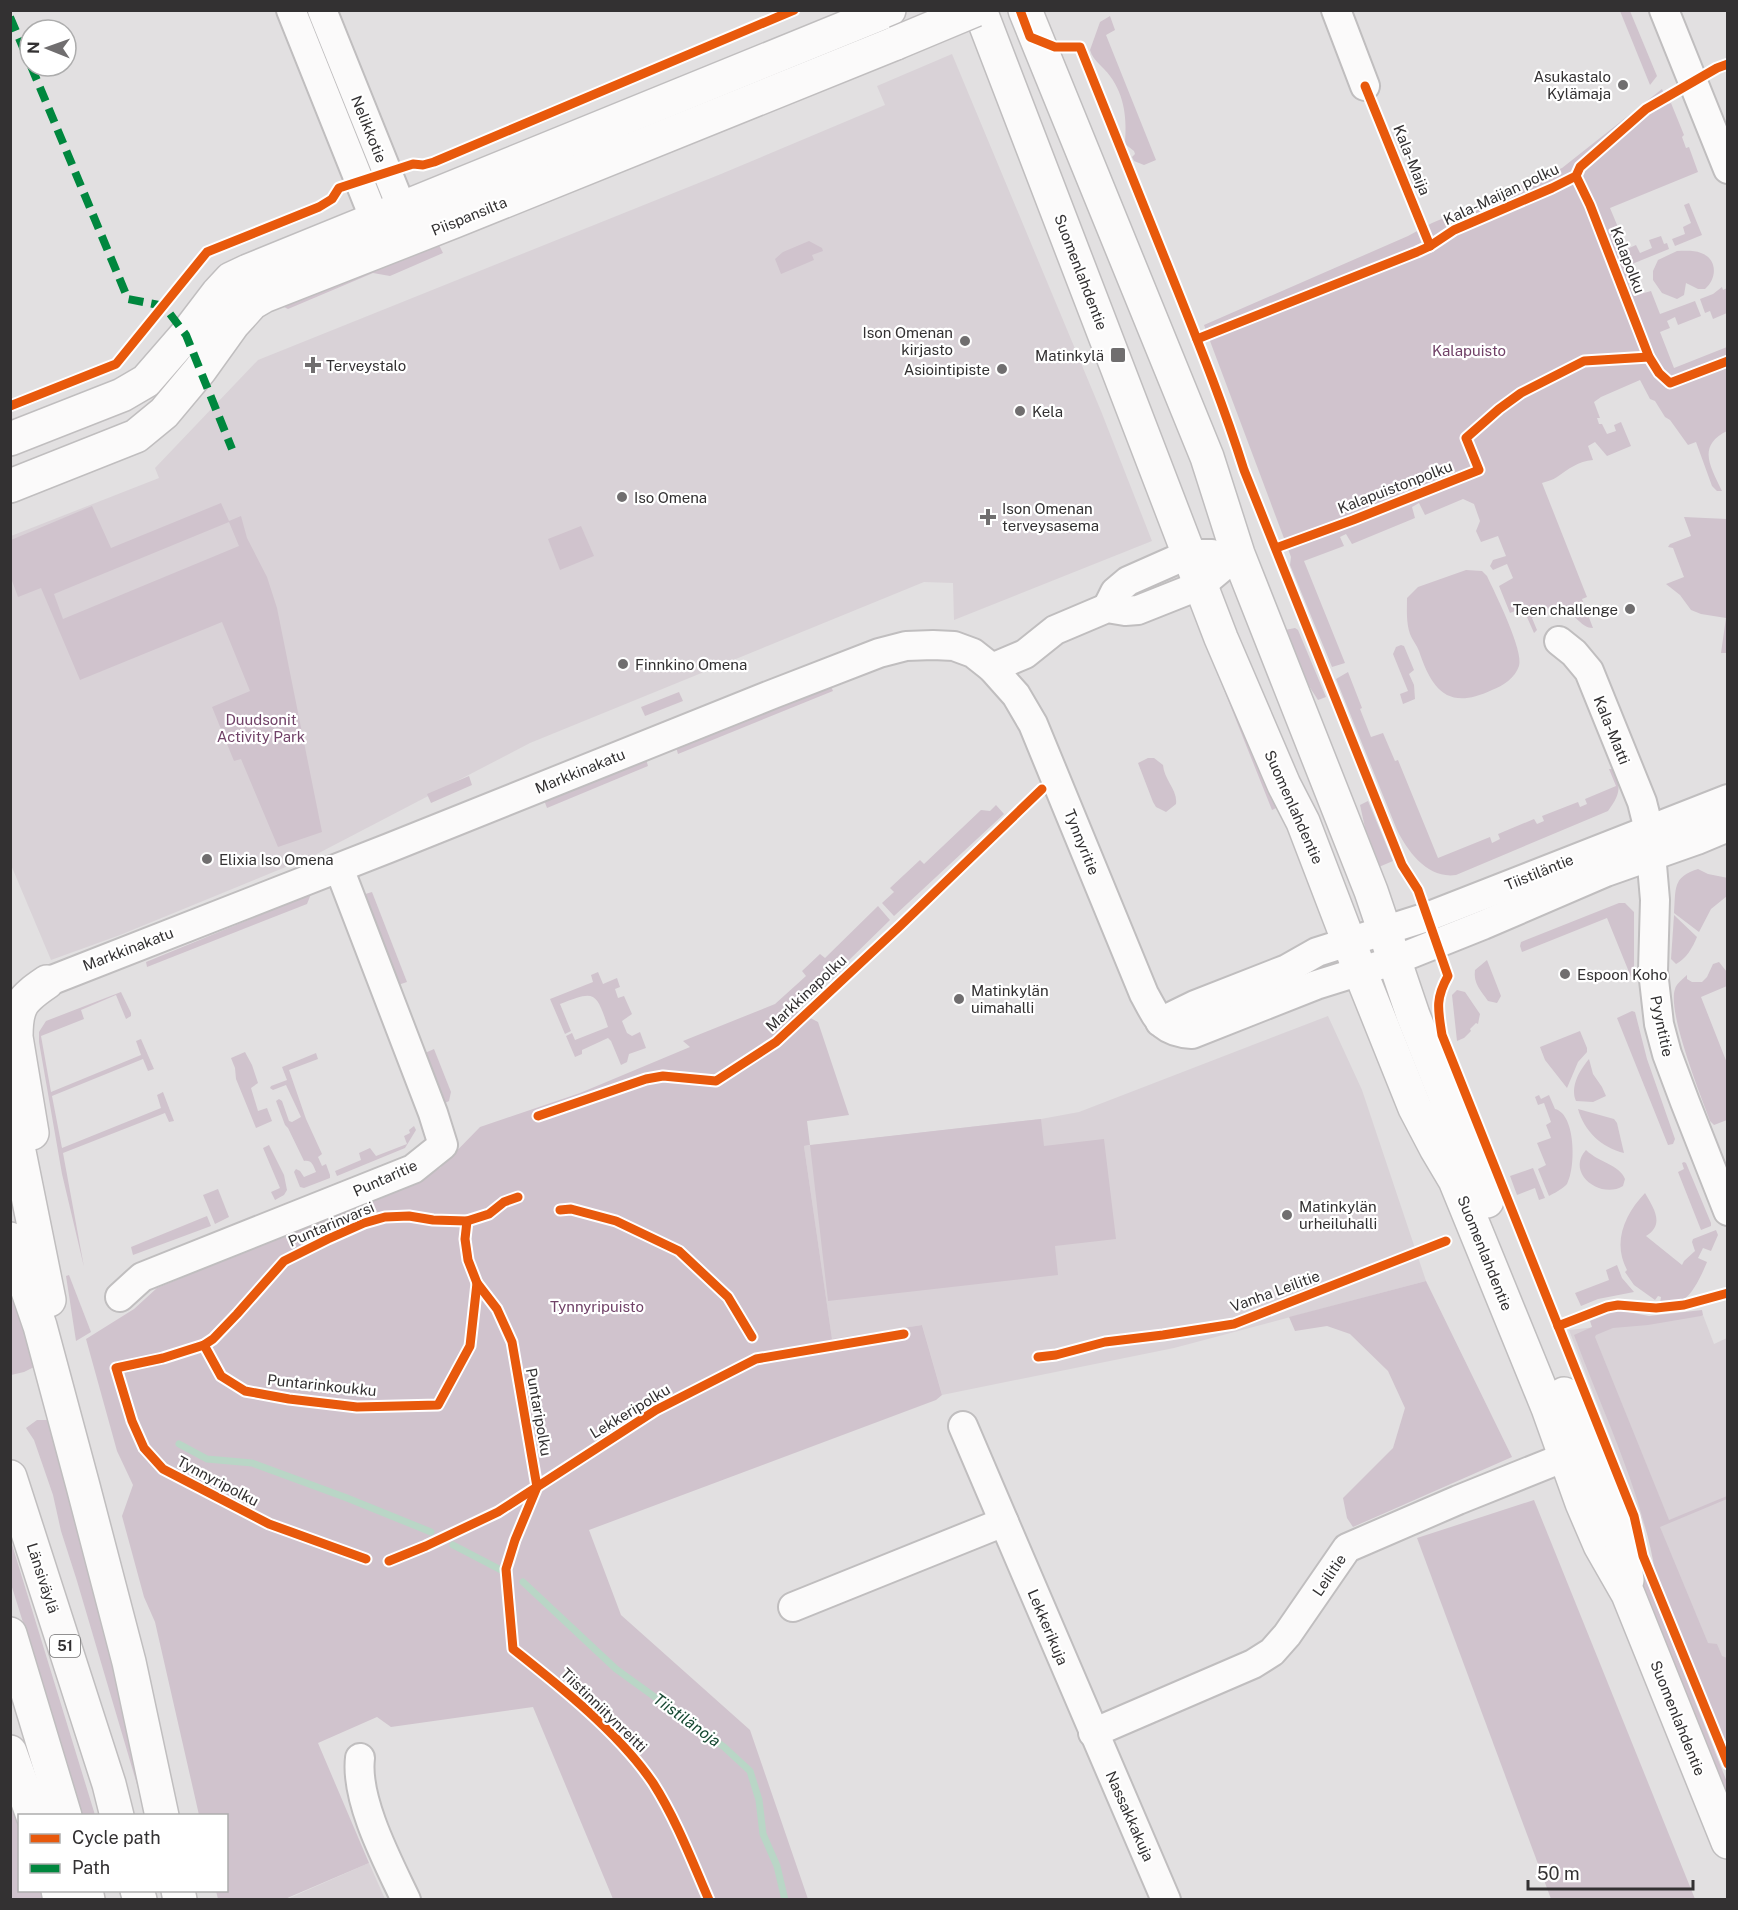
<svg xmlns="http://www.w3.org/2000/svg" width="1738" height="1910" viewBox="0 0 1738 1910" font-family="'Public Sans',sans-serif">
	<rect width="100%" height="100%" fill="#e2e0e1"/>
	<g fill="#d9d2d7">
		<polygon points="952,54 1101,411 1152,541 954,620 953,583 924,582 530,743 315,855 120,935 51,960 11,865 11,536 159,478 155,468 258,360 721,174 885,105 877,86"/>
		<polygon points="1328,1016 1362,1090 1426,1281 1174,1348 942,1395 922,1325 832,1340 804,1146 1041,1119 1079,1112"/>
		<polygon points="1703,1315 1714,1344 1727,1338 1727,1741 1569,1330"/>
		<polygon points="369,1863 385,1899 285,1900"/>
	</g>
	<g fill="#d0c3cd" fill-rule="evenodd">
		<polygon points="1620,11 1630,11 1657,76 1650,85"/>
		<path d="M1110,16L1115,30L1106,35L1156,160L1144,165L1134,161L1132,157L1135,154L1134,151L1125,144C1127,120 1125,96 1110,76C1104,67 1093,61 1090,50L1100,22Z"/>
		<path d="M1662,89L1668,104L1671,103L1684,135L1682,137L1686,148L1689,147L1698,172L1610,208L1627,249L1636,245L1640,253L1652,248L1649,240L1661,236L1664,244L1667,243L1669,249L1632,264L1644,293L1651,291L1660,314L1695,301L1701,316L1678,325L1675,317L1667,321L1670,328L1660,332L1674,368L1727,347V431C1697,446 1710,466 1722,491H1717L1712,486L1696,442L1688,445L1670,420L1665,417L1655,401L1650,399L1640,380L1601,397L1594,402L1600,418H1597L1599,424H1602L1607,434L1616,431L1614,425L1621,422L1631,446L1607,456L1595,442L1588,446L1593,460C1578,461 1569,469 1557,477C1553,480 1547,481 1542,483L1587,597L1582,599L1593,628C1581,628 1576,614 1565,611C1558,610 1538,616 1532,618L1537,630L1534,633L1523,608L1510,613L1499,586L1513,578L1507,564L1493,570L1490,566L1493,560L1506,556L1498,536L1481,542L1476,531L1480,521L1474,504L1463,499L1425,515L1419,503L1412,507L1415,518L1352,544L1346,534L1340,537L1344,546L1304,561L1345,663L1332,667L1290,565L1291,557L1204,325L1408,236L1432,223L1562,168Z"/>
		<polygon points="1689,203 1702,235 1675,246 1672,239 1685,234 1683,227 1691,223 1684,205"/>
		<polygon points="437,241 443,253 390,276 373,273 288,309 284,307 285,305"/>
		<polygon points="809,241 822,248 823,251 812,255 814,260 781,274 775,259 783,252"/>
		<path d="M1677,251C1684,251 1694,250 1701,253C1718,259 1717,279 1705,289H1698L1686,283L1684,295L1677,299L1662,293L1653,280V271L1658,260Z"/>
		<polygon points="1722,287 1723,290 1727,288 1727,313 1713,319 1710,311 1705,313 1700,299 1713,294"/>
		<path d="M221,503L229,521L241,516L247,538L267,577L277,608L322,832L278,847L241,759L234,761L212,707L250,691L222,622L80,680L41,588L18,597L11,578V540L92,506L111,548ZM229,522L239,546L63,619L54,594Z"/>
		<polygon points="1684,517 1727,519 1727,653 1721,653 1726,618 1701,614 1691,610 1680,595 1666,584 1684,577 1673,548 1668,547 1670,544 1691,536"/>
		<polygon points="581,526 594,556 560,570 548,539"/>
		<path d="M1466,570L1482,571L1487,576C1495,593 1524,651 1519,666C1515,678 1503,686 1492,690C1448,711 1432,690 1419,651C1417,645 1412,640 1410,634C1406,622 1407,610 1407,598L1418,587Z"/>
		<polygon points="1295,628 1298,630 1326,697 1318,700 1296,666 1280,631"/>
		<polygon points="1401,645 1404,646 1414,670 1409,674 1414,685 1415,699 1403,704 1400,694 1408,691 1393,654 1396,647"/>
		<polygon points="1220,657 1283,805 1272,810 1212,660"/>
		<path d="M1348,672L1362,708L1360,709L1371,737L1383,733L1395,761L1398,760L1438,858L1490,837L1492,843L1500,839L1498,834L1534,819L1537,824L1544,821L1542,816L1578,802L1580,807L1587,804L1585,799L1616,786L1609,769H1615C1621,788 1620,795 1608,811L1456,875C1428,879 1408,852 1397,830L1336,679Z"/>
		<polygon points="830,684 833,691 678,754 676,747"/>
		<polygon points="679,692 683,701 645,716 641,707"/>
		<path d="M1148,758H1154L1163,765C1164,780 1178,790 1176,804L1166,812L1156,807L1153,802L1138,763Z"/>
		<polygon points="646,759 648,766 547,808 544,800"/>
		<polygon points="469,776 472,785 431,803 427,794"/>
		<polygon points="1368,801 1393,861 1374,869 1360,805"/>
		<polygon points="996,805 1004,814 894,916 882,903 894,892 890,888 920,860 924,864 981,810 990,811"/>
		<path d="M1698,869L1708,874L1728,878L1727,896L1711,909L1699,932L1674,913C1676,889 1672,877 1698,869Z"/>
		<polygon points="372,892 407,982 398,985 362,895"/>
		<polygon points="311,894 307,904 147,967 146,962"/>
		<polygon points="1619,903 1625,903 1634,912 1634,977 1631,977 1607,918 1522,952 1520,946 1521,942"/>
		<polygon points="878,906 890,920 797,1011 818,1022 849,1115 807,1121 810,1145 1041,1119 1044,1146 1104,1139 1116,1239 1055,1246 1058,1275 828,1301 810,1145 804,1146 832,1339 922,1325 942,1395 936,1400 589,1530 621,1615 750,1730 808,1899 613,1899 533,1707 391,1727 377,1717 318,1743 369,1863 285,1899 218,1899 216,1891 226,1890 226,1816 199,1815 155,1622 144,1597 122,1516 133,1485 117,1451 86,1339 134,1309 157,1288 376,1198 440,1168 480,1127 580,1093 690,1047 683,1041 775,1004 806,976 802,971 820,954 825,958"/>
		<path d="M1674,915L1697,937C1693,947 1686,959 1676,964L1671,959Z"/>
		<path d="M1487,960L1501,996L1497,1003L1488,1001C1481,991 1473,983 1475,970Z"/>
		<path d="M1719,962L1727,972V986L1701,997L1727,1063V1120L1714,1125L1710,1121C1701,1096 1667,1012 1675,989C1676,984 1682,980 1687,975V979L1692,982H1702L1707,977L1713,964Z"/>
		<path d="M598,972L603,984L617,978L620,987L615,989L618,998L624,996L632,1014L622,1021L627,1033L632,1036L640,1032L646,1048L629,1054L627,1062L621,1065L611,1041L608,1038L582,1050V1054L575,1057L566,1036L572,1033L575,1040L608,1027C596,991 595,990 560,1004L571,1031L565,1034L550,999L593,982L591,975Z"/>
		<polygon points="1457,990 1465,992 1480,1014 1478,1024 1476,1023 1470,1029 1471,1031 1464,1038 1457,1041 1452,995"/>
		<polygon points="121,992 131,1013 131,1016 126,1019 116,995 81,1010 84,1019 41,1036 51,1092 141,1055 136,1041 141,1039 154,1069 148,1071 143,1059 52,1096 62,1148 161,1108 157,1095 163,1092 174,1121 169,1122 165,1113 63,1153 84,1267 62,1174 39,1042 39,1032 46,1021"/>
		<polygon points="1632,1011 1635,1012 1647,1059 1675,1139 1673,1144 1668,1145 1617,1018"/>
		<polygon points="1580,1031 1587,1048 1587,1052 1578,1062 1567,1088 1545,1060 1540,1047"/>
		<polygon points="434,1049 451,1092 449,1101 445,1103 425,1053"/>
		<polygon points="245,1052 252,1065 258,1083 251,1088 258,1111 267,1108 272,1121 256,1128 236,1079 235,1068 231,1058"/>
		<path d="M316,1053L318,1059L289,1070L306,1119L322,1154L318,1157L322,1166L326,1164L330,1175V1178L304,1188L300,1187L294,1172L296,1169L300,1171L304,1177L316,1172C313,1165 312,1160 304,1161L288,1128L285,1125L276,1101L279,1099L282,1101L289,1121L292,1122L301,1117L286,1085L273,1090L270,1088L271,1086L287,1080L282,1067Z"/>
		<path d="M1589,1059L1593,1074L1602,1087L1606,1096L1593,1102L1576,1101C1570,1087 1579,1071 1589,1059Z"/>
		<path d="M1539,1095L1541,1099L1549,1095L1555,1109C1576,1114 1576,1168 1567,1184C1564,1188 1553,1194 1549,1196L1538,1169L1546,1165L1537,1143L1551,1138L1546,1125L1551,1122L1544,1103L1538,1105L1535,1097Z"/>
		<path d="M1578,1109L1614,1119L1617,1123L1624,1153C1602,1148 1584,1131 1578,1109Z"/>
		<polygon points="414,1126 416,1130 405,1148 337,1176 335,1171 361,1160 359,1153 370,1148 376,1156 407,1144 404,1136 410,1133 409,1130"/>
		<polygon points="269,1145 284,1175 287,1190 284,1195 275,1200 271,1192 280,1188 263,1148"/>
		<path d="M1586,1150C1598,1162 1620,1165 1625,1179L1623,1186C1601,1200 1565,1173 1586,1150Z"/>
		<polygon points="1684,1162 1686,1163 1711,1223 1711,1226 1701,1230 1678,1172 1684,1169 1682,1163"/>
		<polygon points="1533,1168 1545,1198 1539,1200 1535,1188 1517,1195 1510,1176"/>
		<polygon points="218,1189 229,1217 215,1224 203,1195"/>
		<path d="M1645,1193C1654,1209 1665,1224 1646,1236L1682,1265L1684,1261L1695,1251L1692,1242L1693,1239L1716,1230L1718,1235L1711,1251L1703,1248L1698,1258L1707,1262C1703,1272 1693,1294 1684,1299C1678,1304 1668,1303 1660,1303L1661,1297L1658,1296L1655,1300L1634,1285L1625,1272L1627,1270C1612,1242 1625,1214 1645,1193Z"/>
		<polygon points="207,1216 211,1226 133,1255 131,1247"/>
		<polygon points="1617,1265 1622,1278 1634,1292 1598,1299 1581,1306 1575,1293 1609,1280 1606,1270"/>
		<polygon points="10,1275 38,1365 24,1372 11,1375"/>
		<polygon points="69,1275 91,1332 76,1341 66,1276"/>
		<polygon points="1426,1281 1512,1457 1353,1527 1347,1518 1343,1498 1393,1448 1405,1408 1388,1371 1350,1334 1327,1326 1295,1331 1289,1317"/>
		<path d="M1702,1310L1703,1315L1701,1316L1648,1325L1613,1328L1596,1335L1595,1337L1669,1520L1727,1496V1499L1660,1527L1708,1643L1717,1644L1722,1656L1727,1658V1751L1655,1571C1641,1489 1603,1413 1574,1335L1592,1327L1590,1321L1612,1312L1623,1311L1649,1316Z"/>
		<polygon points="37,1420 54,1420 97,1573 146,1815 77,1581 61,1531 53,1495 34,1440 26,1428"/>
		<polygon points="1534,1500 1695,1899 1551,1899 1417,1538"/>
		<polygon points="10,1538 95,1815 82,1815 67,1763 11,1584"/>
		<polygon points="1643,1571 1727,1782 1727,1807 1637,1573"/>
		<polygon points="10,1798 19,1823 20,1890 43,1891 47,1899 11,1899"/>
	</g>
	<g fill="none" stroke-linecap="round" stroke-linejoin="round">
		<g stroke="#b9d6c6" stroke-width="7">
			<polyline points="179,1444 207,1459 252,1463 347,1498 431,1532"/>
			<polyline points="453,1545 501,1570"/>
			<polyline points="523,1582 616,1669 724,1747 750,1771 759,1800 763,1834 777,1866 785,1900"/>
		</g>
		<g stroke="#c0bebf" stroke-width="32">
			<g id="minor">
				<polyline points="291,10 375,220 389,233"/>
				<polyline points="322,10 402,209 400,232"/>
				<polyline points="1336,10 1365,86"/>
				<polyline points="1664,10 1728,169"/>
				<polyline points="1107,608 1115,592 1128,581 1189,554 1212,554"/>
				<polyline points="1559,641 1574,653 1589,671 1642,802 1649,830 1655,900 1653,971 1659,1024 1667,1054 1685,1102 1728,1211"/>
				<polyline points="992,668 1025,654 1055,630 1107,608 1125,611 1138,610 1201,585 1238,554"/>
				<path d="M47,982L389,848L773,694L879,653L906,646L933,645L954,646L973,653L992,668L1016,695L1033,724L1144,994C1158,1019 1161,1032 1192,1034L1316,985L1393,961L1483,925L1606,872L1697,840L1728,827"/>
				<polyline points="1160,1022 1195,1005 1287,969 1317,952 1427,917 1728,799"/>
				<polyline points="120,1297 142,1277 413,1169 443,1145 433,1113 339,868"/>
				<polyline points="963,1426 1004,1522"/>
				<polyline points="793,1607 1004,1522 1166,1900"/>
				<polyline points="1093,1733 1253,1664 1272,1652 1287,1635 1347,1548 1458,1500 1585,1449"/>
				<path d="M360,1758C355,1800 388,1862 406,1900"/>
			</g>
		</g>
		<g stroke="#c0bebf" stroke-width="36">
			<g id="major">
				<polyline points="980,10 1221,638 1284,785 1303,822 1360,971 1415,1108 1436,1148 1455,1180 1548,1408 1582,1503 1600,1545 1628,1594 1728,1842"/>
				<polyline points="1025,10 1207,457 1238,554 1371,891 1413,1015 1487,1201"/>
				<polyline points="10,439 122,395 146,381 186,335 218,293 231,279 248,271 889,10"/>
				<polyline points="10,486 136,436 164,413 200,370 233,324 252,303 264,296 455,221 896,43"/>
				<polyline points="1564,1394 1621,1537 1627,1580"/>
			</g>
		</g>
		<g stroke="#c0bebf" stroke-width="36">
			<g id="highway">
				<polyline points="10,1107 49,1300"/>
				<path d="M32,1133L16,1037C16,1005 22,999 47,982"/>
				<polyline points="10,1239 40,1326 83,1486 129,1662 162,1816"/>
				<polyline points="10,1477 109,1784 117,1816"/>
				<polyline points="10,1634 65,1816"/>
				<polyline points="10,1752 33,1816"/>
				<polyline points="58,1890 60,1900"/>
				<polyline points="86,1890 88,1900"/>
				<polyline points="137,1890 140,1900"/>
				<polyline points="178,1890 180,1900"/>
			</g>
		</g>
		<use href="#minor" stroke="#fbfafa" stroke-width="28"/>
		<use href="#major" stroke="#fbfafa" stroke-width="33"/>
		<use href="#highway" stroke="#fbfafa" stroke-width="33"/>
		<g stroke="#c0bebf" stroke-width="36" stroke-linecap="butt">
			<polyline id="major-bridge" points="896,43 975,10"/>
		</g>
		<use href="#major-bridge" stroke="#fbfafa" stroke-width="33"/>
		<g stroke="#00873e" stroke-width="8" stroke-dasharray="15 8" stroke-linecap="butt">
			<polyline points="10,17 30,64"/>
			<polyline points="31,66 128,299 164,306 186,335 232,449"/>
		</g>
		<g stroke="#fff" stroke-width="13">
			<g id="cycleway">
				<path d="M1020,10L1030,37L1055,47H1080C1109,119 1138,192 1167,264C1194,332 1222,400 1244,470L1402,865L1418,890L1448,976C1435,999 1438,1010 1442,1035L1634,1516L1643,1556L1728,1764"/>
				<polyline points="1365,86 1430,246"/>
				<polyline points="1576,176 1590,205 1649,357 1659,373 1670,383 1728,361"/>
				<polyline points="1197,339 1417,252 1430,246 1454,230 1552,188 1576,176 1580,167 1646,109 1717,68 1728,64"/>
				<polyline points="10,406 116,364 207,252 319,207 332,199 339,188 413,164 423,165 434,162 794,10"/>
				<polyline points="1276,548 1353,520 1479,470 1466,438 1499,409 1521,393 1584,361 1649,357"/>
				<polyline points="538,1116 646,1079 663,1076 716,1081 776,1042 900,926 1042,789"/>
				<polyline points="560,1210 571,1209 616,1221 679,1251 728,1297 752,1337"/>
				<path d="M467,1221L465,1239L468,1260L477,1283L497,1309L512,1342L537,1487L515,1540L506,1569L513,1649C561,1687 619,1733 653,1783C676,1819 692,1861 709,1900"/>
				<polyline points="1558,1326 1607,1307 1618,1305 1656,1308 1684,1305 1728,1293"/>
				<polyline points="204,1345 221,1376 245,1391 289,1399 357,1407 438,1405 470,1346 477,1283"/>
				<polyline points="1038,1357 1056,1355 1105,1342 1163,1335 1234,1324 1446,1241"/>
				<polyline points="366,1559 269,1524 163,1469 144,1448 132,1421 116,1368 163,1358 204,1345 213,1339 237,1314 284,1261 328,1239 364,1223 385,1217 409,1216 433,1220 467,1221 489,1214 504,1202 518,1197"/>
				<polyline points="389,1561 426,1546 498,1512 656,1410 756,1359 904,1334"/>
			</g>
		</g>
		<use href="#cycleway" stroke="#e8590c" stroke-width="9"/>
	</g>
	<g fill="#706e6f" stroke="#fff" stroke-width="2">
		<circle cx="1623" cy="85" r="6"/>
		<circle cx="965" cy="341" r="6"/>
		<rect x="1110" y="347" width="16" height="16" rx="3"/>
		<path d="M310 356h6v6h6v6h-6v6h-6v-6h-6v-6h6z"/>
		<circle cx="1002" cy="369" r="6"/>
		<circle cx="1020" cy="411" r="6"/>
		<circle cx="622" cy="497" r="6"/>
		<path d="M985 508h6v6h6v6h-6v6h-6v-6h-6v-6h6z"/>
		<circle cx="1630" cy="609" r="6"/>
		<circle cx="623" cy="664" r="6"/>
		<circle cx="207" cy="859" r="6"/>
		<circle cx="1565" cy="974" r="6"/>
		<circle cx="959" cy="999" r="6"/>
		<circle cx="1287" cy="1215" r="6"/>
	</g>
	<g text-anchor="middle" dominant-baseline="central" stroke-width="4.5" stroke-linejoin="round" paint-order="stroke">
		<rect fill="#fff" stroke="#706f70" stroke-width="1.5" x="50" y="1635" width="30" height="22" rx="4.5"/>
		<g font-size="14" font-weight="bold" fill="#333132">
			<text x="65" y="1646">51</text>
		</g>
		<g font-size="15" fill="#333132" stroke="#fff" text-anchor="start">
			<text x="1611" y="76" text-anchor="end">Asukastalo<tspan x="1611" dy="17">Kylämaja</tspan></text>
			<text x="953" y="332" text-anchor="end">Ison Omenan<tspan x="953" dy="17">kirjasto</tspan></text>
			<text x="1104" y="355" text-anchor="end">Matinkylä</text>
			<text x="326" y="365">Terveystalo</text>
			<text x="990" y="369" text-anchor="end">Asiointipiste</text>
			<text x="1032" y="411">Kela</text>
			<text x="634" y="497">Iso Omena</text>
			<text x="1002" y="508">Ison Omenan<tspan x="1002" dy="17">terveysasema</tspan></text>
			<text x="1618" y="609" text-anchor="end">Teen challenge</text>
			<text x="635" y="664">Finnkino Omena</text>
			<text x="219" y="859">Elixia Iso Omena</text>
			<text x="1577" y="974">Espoon Koho</text>
			<text x="971" y="990">Matinkylän<tspan x="971" dy="17">uimahalli</tspan></text>
			<text x="1299" y="1206">Matinkylän<tspan x="1299" dy="17">urheiluhalli</tspan></text>
		</g>
		<g font-size="15" fill="#333132" stroke="#fff">
			<text transform="translate(369 129) rotate(68)">Nelikkotie</text>
			<text transform="translate(1412 160) rotate(68)">Kala-Maija</text>
			<text transform="translate(1501 194) rotate(-25)">Kala-Maijan polku</text>
			<text transform="translate(469 216) rotate(-22)">Piispansilta</text>
			<text transform="translate(1628 260) rotate(69)">Kalapolku</text>
			<text transform="translate(1081 272) rotate(69)">Suomenlahdentie</text>
			<text transform="translate(1395 487) rotate(-21)">Kalapuistonpolku</text>
			<text transform="translate(1612 730) rotate(68)">Kala-Matti</text>
			<text transform="translate(580 771) rotate(-22)">Markkinakatu</text>
			<text transform="translate(1294 807) rotate(66)">Suomenlahdentie</text>
			<text transform="translate(1082 842) rotate(68)">Tynnyritie</text>
			<text transform="translate(1539 872) rotate(-22)">Tiistiläntie</text>
			<text transform="translate(128 949) rotate(-21)">Markkinakatu</text>
			<text transform="translate(806 993) rotate(-43)">Markkinapolku</text>
			<text transform="translate(1662 1026) rotate(78)">Pyyntitie</text>
			<text transform="translate(385 1178) rotate(-24)">Puntaritie</text>
			<text transform="translate(331 1224) rotate(-23)">Puntarinvarsi</text>
			<text transform="translate(1485 1253) rotate(68)">Suomenlahdentie</text>
			<text transform="translate(1275 1291) rotate(-20)">Vanha Leilitie</text>
			<text transform="translate(322 1385) rotate(6)">Puntarinkoukku</text>
			<text transform="translate(630 1411) rotate(-31)">Lekkeripolku</text>
			<text transform="translate(539 1412) rotate(80)">Puntaripolku</text>
			<text transform="translate(218 1481) rotate(28)">Tynnyripolku</text>
			<text transform="translate(1329 1575) rotate(-56)">Leilitie</text>
			<text transform="translate(43 1578) rotate(72)">Länsiväylä</text>
			<text transform="translate(1048 1627) rotate(67)">Lekkerikuja</text>
			<text transform="translate(604 1710) rotate(44)">Tiistinniitynreitti</text>
			<text transform="translate(1678 1718) rotate(68)">Suomenlahdentie</text>
			<text transform="translate(1130 1816) rotate(66)">Nassakkakuja</text>
		</g>
		<g font-size="15" fill="#714268" stroke="#fff">
			<text x="1469" y="350">Kalapuisto</text>
			<text x="261" y="719">Duudsonit<tspan x="261" dy="17">Activity Park</tspan></text>
			<text x="597" y="1306">Tynnyripuisto</text>
		</g>
		<g font-size="16" font-style="italic" fill="#164932" stroke="#fff">
			<text transform="translate(687 1720) rotate(36)">Tiistilänoja</text>
		</g>
	</g>
	<rect width="1738" height="1910" fill="none" stroke="#333132" stroke-width="24"/>
	<rect x="18" y="1814" width="210" height="78" fill="#ffffff" stroke="#adadad" stroke-width="1.5"/>
	<rect x="30" y="1834" width="30" height="9" fill="#e8590c" stroke="#adadad" stroke-width="1.5"/>
	<text x="72" y="1844" font-size="18" fill="#333132">Cycle path</text>
	<rect x="30" y="1864" width="30" height="9" fill="#00873e" stroke="#adadad" stroke-width="1.5"/>
	<text x="72" y="1874" font-size="18" fill="#333132">Path</text>
	<g transform="translate(48 48) rotate(271)"><circle r="28" fill="#ffffff" stroke="#adadad" stroke-width="1.5"/>
	<path d="M0-4.5L10 22L0 15L-10 22Z" fill="#706e6f"/>
	<text y="-9" font-size="16" font-weight="bold" text-anchor="middle" fill="#333132">N</text>
	</g>
	<path d="M1528 1880v9h165v-9" fill="none" stroke="#333132" stroke-width="3"/>
	<text x="1537" y="1880" font-size="18" fill="#333132" stroke="#ffffff" stroke-width="4.5" paint-order="stroke">50 m</text>
</svg>
